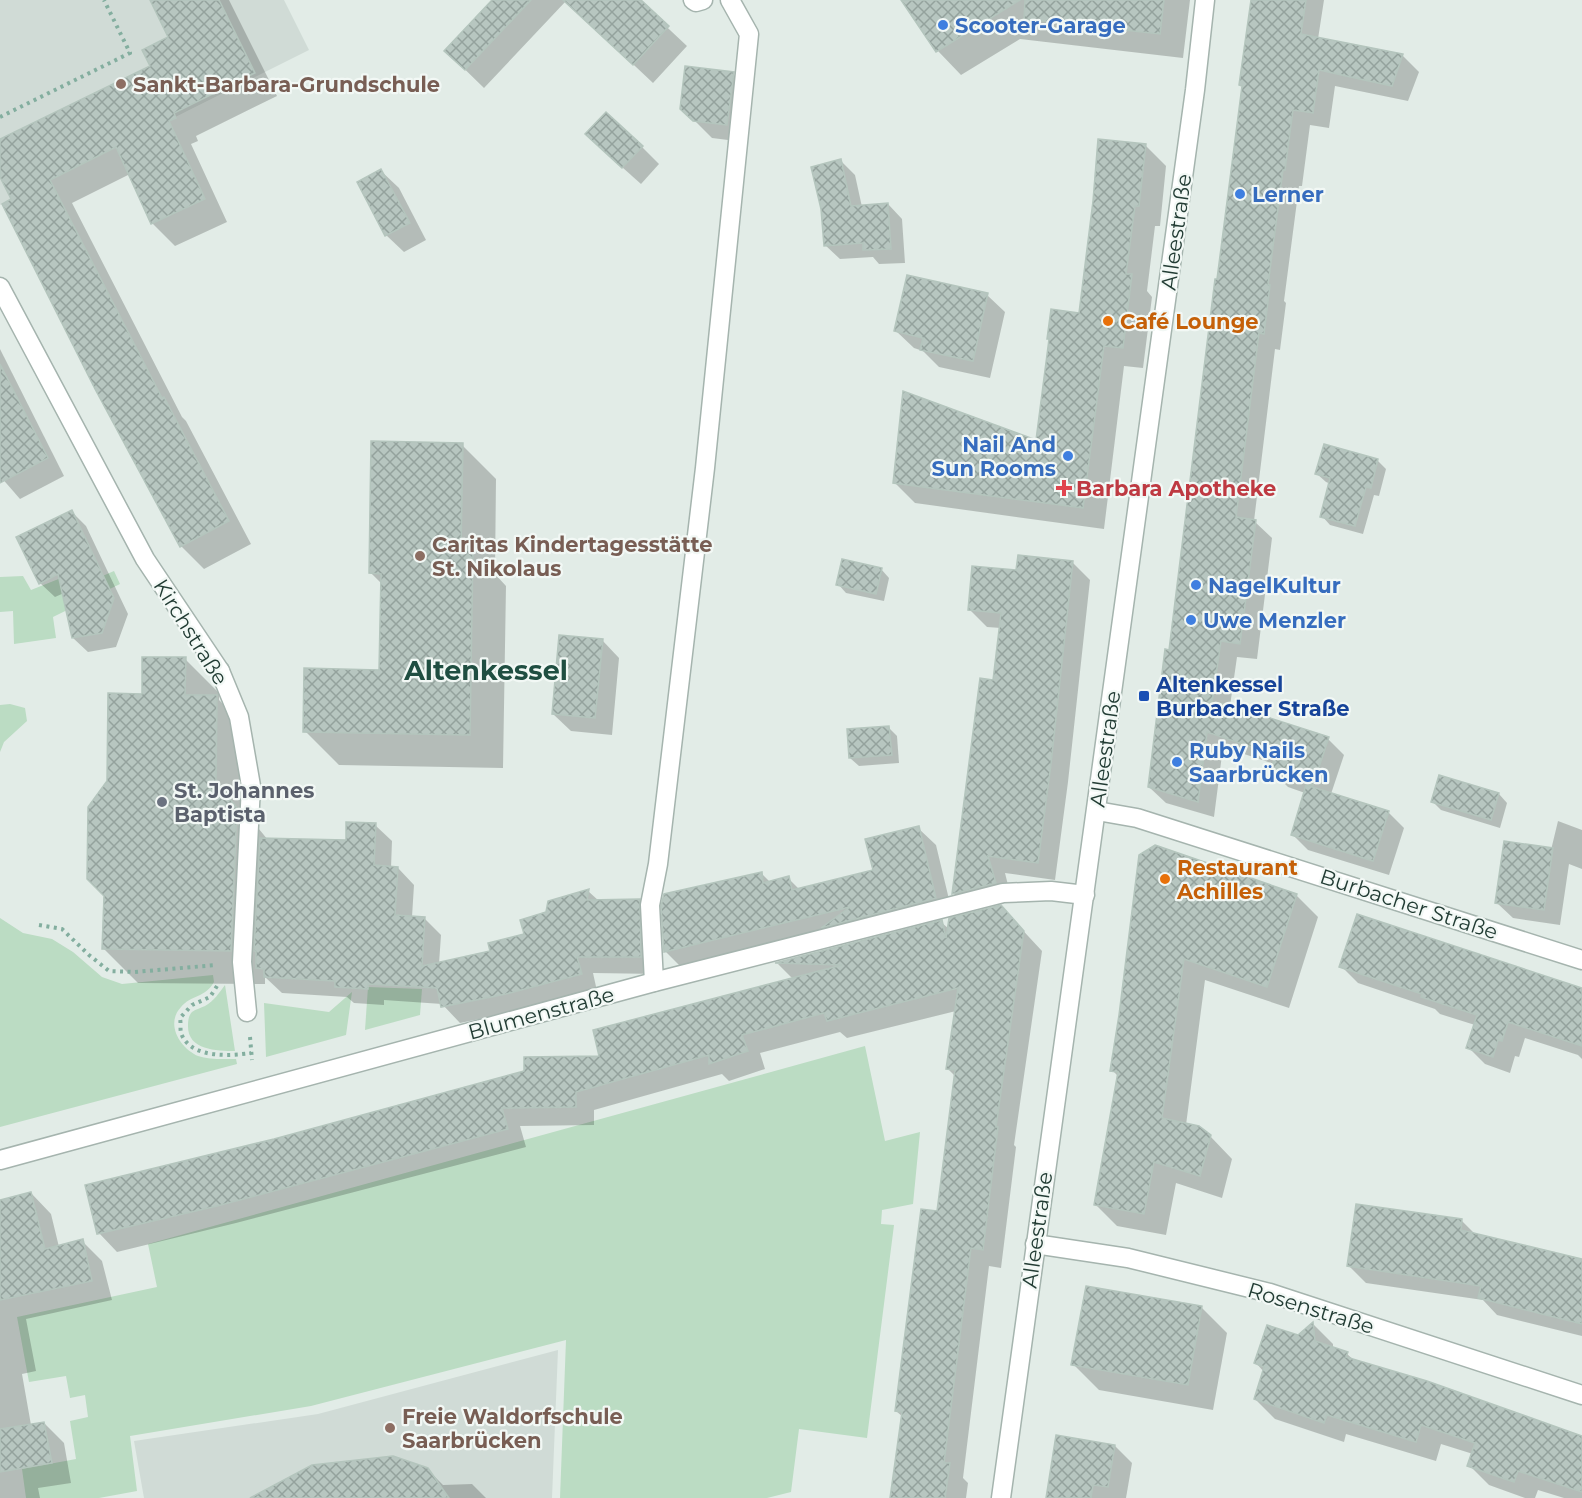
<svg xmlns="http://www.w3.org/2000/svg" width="1582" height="1498" viewBox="0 0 1582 1498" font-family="Montserrat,sans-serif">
	<defs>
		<pattern id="building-cross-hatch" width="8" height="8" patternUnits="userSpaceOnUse" patternTransform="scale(1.5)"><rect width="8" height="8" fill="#b7c6c0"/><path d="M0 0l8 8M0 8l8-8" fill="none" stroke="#94a29d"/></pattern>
	</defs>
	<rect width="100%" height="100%" fill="#e2ece7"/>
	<g fill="#d0dbd6">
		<polygon points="0,0 284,0 309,50 0,205"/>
		<polygon points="558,1350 552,1498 144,1498 134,1441 318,1414"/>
	</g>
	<g fill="#bbdcc3">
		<polygon points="114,571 120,584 53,617 56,638 14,644 13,611 0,612 0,577 23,576 31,590 61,578 68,591"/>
		<polygon points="10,704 25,708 27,721 4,742 0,752 0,705"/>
		<path d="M0,918L23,933L52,939L73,952L102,977L122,984L213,975L214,982C205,998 191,995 181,1007C165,1024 180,1048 198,1056C209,1060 224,1059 236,1059L237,1064L0,1127Z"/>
		<path d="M225,985L235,1051C216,1051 187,1050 188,1025C188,1020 189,1015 192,1012C196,1009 201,1008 205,1006C214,1001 219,993 225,985Z"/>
		<polygon points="368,987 422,989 420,1015 365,1030"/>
		<polygon points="352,992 346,1035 266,1057 264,1003 329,1012"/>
		<polygon points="865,1046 885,1141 920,1132 913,1204 882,1210 881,1224 894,1225 867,1438 799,1429 791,1492 767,1498 560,1498 566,1340 311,1406 130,1436 137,1491 99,1498 26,1498 22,1469 76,1459 70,1421 88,1417 85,1395 70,1398 66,1376 29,1382 17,1317 157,1287 148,1244"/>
	</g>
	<g fill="#0003">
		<polygon points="152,0 229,0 277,96 196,136 198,141 191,144 227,222 175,246 152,223 130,174 72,203 182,417 186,421 251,544 204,569 181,546 0,174 0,141 153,66 170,38"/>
		<polygon points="494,0 638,0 687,46 653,83 566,1 484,88 446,51"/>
		<polygon points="920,0 1190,0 1183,58 1020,39 961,75 938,51 908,7"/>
		<polygon points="1253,0 1324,0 1318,39 1402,55 1419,72 1408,101 1335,86 1329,128 1310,125 1302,186 1299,186 1284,301 1286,303 1280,350 1275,349 1254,521 1272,538 1257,659 1237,657 1230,706 1328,739 1344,755 1331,794 1388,812 1404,828 1389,875 1308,850 1292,834 1305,793 1288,787 1272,771 1274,764 1223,747 1214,817 1166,803 1149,787 1171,651"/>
		<polygon points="733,74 750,91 744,142 712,138 682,108"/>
		<polygon points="1145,145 1166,166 1160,226 1155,226 1147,291 1152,297 1143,368 1124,366 1104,529 915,503 894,482 1038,442 1080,314"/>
		<polygon points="642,147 659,164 641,184 604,151"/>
		<polygon points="841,161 855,175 862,207 888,204 902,219 905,263 879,264 873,257 840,259 825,245"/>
		<polygon points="381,171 399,188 426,240 404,252 386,235"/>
		<polygon points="987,295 1005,312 990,378 939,367 923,351 914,348 896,331"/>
		<polygon points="0,349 64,476 20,499 0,476"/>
		<polygon points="462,445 496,479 495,574 506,586 503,768 339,765 305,731 381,671 382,584 371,573"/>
		<polygon points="1377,460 1386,469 1379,496 1374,495 1363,534 1330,525 1322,516 1331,484 1326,482 1317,474"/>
		<polygon points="71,511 86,526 128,614 116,647 88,652 73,638 64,593 55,597 40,583"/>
		<polygon points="1073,563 1090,580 1068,782 1055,880 1005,873 1012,901 971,911 954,894 981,680 995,682 1001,628 987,627 969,609"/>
		<polygon points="881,569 889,578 884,601 846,593 838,584"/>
		<polygon points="602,640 619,658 612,735 571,731 553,714"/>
		<polygon points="185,659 219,693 219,700 250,731 249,817 268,840 347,841 375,825 392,841 391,868 398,868 414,885 412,917 424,918 441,935 439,964 492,952 526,935 547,913 588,891 599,901 639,900 656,917 658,974 593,973 597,991 523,1010 460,1023 442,1004 384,1000 384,1005 354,1003 347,997 282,993 265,977 265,984 138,983 104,949 108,781 144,696"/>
		<polygon points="889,728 897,736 899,763 859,766 850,758"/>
		<polygon points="1440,777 1499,794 1507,803 1500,828 1441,810 1432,801"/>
		<polygon points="1558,821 1582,830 1582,869 1569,864 1560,925 1513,918 1497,903 1551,850"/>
		<polygon points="918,828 936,845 953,916 839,945 828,934 683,969 665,951 761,873 770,882 788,878 800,890 875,871"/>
		<polygon points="1141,856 1296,895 1318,917 1289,1008 1205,980 1186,1125 1210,1136 1232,1159 1222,1198 1176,1183 1166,1235 1117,1226 1095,1204 1119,1077 1112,1070"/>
		<polygon points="1001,907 1042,951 1014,1145 1016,1147 1001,1268 989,1266 963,1478 968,1483 966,1498 891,1498 903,1417 896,1411 938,1212 956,1077 947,1068 956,1011 847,1038 840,1032 760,1053 765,1069 729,1081 722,1074 594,1110 594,1125 520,1126 526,1147 236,1223 117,1252 99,1233 601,1058 793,979 778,964 941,922 949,929"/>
		<polygon points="1341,966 1582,991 1582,1059 1578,1055 1525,1038 1519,1057 1515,1056 1510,1073 1485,1064 1468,1047 1475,1025 1440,1014 1435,1009 1358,983"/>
		<polygon points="31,1193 51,1214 59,1247 82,1241 102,1261 112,1300 26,1319 36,1371 22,1374 31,1425 44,1423 64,1443 71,1483 38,1488 40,1498 0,1498 0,1201"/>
		<polygon points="1461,1220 1476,1235 1582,1261 1582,1336 1497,1315 1483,1300 1366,1283 1349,1266"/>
		<polygon points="1201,1307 1227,1333 1213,1410 1099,1390 1073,1364"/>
		<polygon points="1313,1324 1333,1344 1333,1349 1347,1354 1355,1361 1576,1436 1577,1434 1582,1436 1582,1498 1564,1498 1538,1490 1535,1498 1525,1498 1489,1485 1469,1465 1473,1454 1441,1444 1436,1461 1346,1434 1344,1442 1275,1419 1255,1399 1264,1372 1256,1363 1298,1337"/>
		<polygon points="1115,1446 1132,1463 1126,1498 1047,1498"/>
		<polygon points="427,1469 443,1485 472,1484 486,1498 253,1498"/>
	</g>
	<g fill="url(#building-cross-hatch)" stroke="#b4c5bd" stroke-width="1.5">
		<polygon points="150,0 219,0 255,73 174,113 176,118 169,121 205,199 151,224 116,147 50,180 162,398 164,397 229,521 180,547 95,389 2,204 11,199 0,177 0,139 150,66 142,50 168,37"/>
		<polygon points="492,0 531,0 465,70 444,51"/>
		<polygon points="563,0 641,0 669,26 633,65"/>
		<polygon points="901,0 1020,0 936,52"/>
		<polygon points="1025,0 1164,0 1160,34 1024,19"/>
		<polygon points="1251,0 1306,0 1301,34 1403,54 1392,86 1319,70 1313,113 1293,110 1285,170 1283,170 1268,285 1270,285 1264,334 1259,333 1236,517 1256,520 1240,644 1221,641 1212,702 1230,705 1329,737 1313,785 1270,771 1276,755 1207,732 1198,802 1148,787 1165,649 1169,650 1215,279 1217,279 1242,86 1239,85"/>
		<polygon points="685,66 734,72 727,125 693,121 680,109"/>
		<polygon points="606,112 643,146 622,168 585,134"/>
		<polygon points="1098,139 1146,144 1139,206 1135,206 1126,274 1132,274 1123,348 1104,346 1083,508 893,483 903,391 1036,440 1049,339 1047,339 1051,309 1079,313 1093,201"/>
		<polygon points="841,159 851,206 888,203 891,249 863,250 863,243 824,246 821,209 811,167"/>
		<polygon points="381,169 410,223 385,236 357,182"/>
		<polygon points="907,275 988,293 973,361 920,350 923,338 894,331"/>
		<polygon points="0,364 48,458 0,483"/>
		<polygon points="371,441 463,443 461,550 473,550 470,735 303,732 304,668 379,670 381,574 369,573"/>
		<polygon points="1324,444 1378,459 1371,488 1366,487 1355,526 1320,517 1330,478 1315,474"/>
		<polygon points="72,510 114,598 102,633 72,638 58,574 39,584 16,537"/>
		<polygon points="1018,555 1073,561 1051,764 1038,863 988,856 996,883 952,894 980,678 993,680 1001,613 968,610 972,566 1016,570"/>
		<polygon points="842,559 882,568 876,594 836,585"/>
		<polygon points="559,635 603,639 595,718 552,714"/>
		<polygon points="142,657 186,657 185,695 217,695 216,781 237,808 231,951 102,949 104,896 87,879 88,807 107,781 108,693 142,694"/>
		<polygon points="889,726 892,755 849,758 847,729"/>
		<polygon points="1439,775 1499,793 1491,820 1431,802"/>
		<polygon points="1306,785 1389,811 1373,861 1291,835"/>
		<polygon points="346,822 376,823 374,865 398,867 395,915 425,917 422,966 490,951 488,943 524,934 520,920 546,912 548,901 589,889 587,900 640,899 641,957 577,957 582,974 506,994 441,1007 437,988 368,984 368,989 335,987 335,981 264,977 264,969 256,968 256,951 254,951 260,838 346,840"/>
		<polygon points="919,826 936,898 821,928 850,907 664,952 661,906 664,894 762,872 763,883 789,876 792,890 873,870 865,839"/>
		<polygon points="1504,841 1553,848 1544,910 1495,903"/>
		<polygon points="1155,845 1297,894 1267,987 1184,959 1162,1118 1199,1126 1211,1135 1200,1176 1154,1162 1144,1214 1094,1205 1118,1072 1110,1071 1119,1015 1139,855"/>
		<polygon points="1001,905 1024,931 996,1127 998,1127 983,1250 971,1248 944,1463 950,1463 945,1498 890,1498 902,1412 895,1411 921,1209 937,1211 955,1070 946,1069 958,988 827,1021 824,1013 742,1035 748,1051 709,1064 709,1055 576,1092 576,1107 502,1108 508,1129 217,1206 97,1234 85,1185 274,1139 524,1071 524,1057 599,1056 593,1030 842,965 775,963 942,920 946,938 949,918"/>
		<polygon points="1357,914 1582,988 1582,1046 1508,1022 1502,1041 1498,1040 1493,1057 1466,1048 1477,1015 1421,997 1422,994 1339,967"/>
		<polygon points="31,1192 45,1249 83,1239 92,1281 0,1300 0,1200"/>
		<polygon points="1356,1204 1462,1219 1461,1230 1582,1259 1582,1324 1478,1298 1481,1286 1347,1266"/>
		<polygon points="1086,1286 1202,1306 1188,1385 1071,1365"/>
		<polygon points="1313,1322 1315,1341 1348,1352 1346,1357 1427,1381 1582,1436 1582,1492 1518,1471 1514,1482 1467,1466 1475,1443 1421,1425 1416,1442 1327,1415 1324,1423 1254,1399 1264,1367 1254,1363 1267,1325 1298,1335"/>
		<polygon points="44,1422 52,1463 0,1472 0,1429"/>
		<polygon points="1056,1435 1115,1445 1108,1487 1093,1485 1091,1498 1046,1498"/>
		<polygon points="393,1456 428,1468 449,1498 250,1498 312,1465"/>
	</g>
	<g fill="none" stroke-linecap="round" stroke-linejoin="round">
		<g stroke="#a5b4ae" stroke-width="21">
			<g id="service">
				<polyline points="220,671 239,717 251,786 242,962 247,1012"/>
				<polyline points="654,982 650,905 658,864 705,468 749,34 730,0"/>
			</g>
		</g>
		<g stroke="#a5b4ae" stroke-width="21">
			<g id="minor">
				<polyline points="693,0 696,2 703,0"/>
				<polyline points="0,287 145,559 220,671"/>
				<polyline points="1097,811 1137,818 1582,960"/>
				<polyline points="0,1160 654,982 1003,893 1051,891 1085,895"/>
				<polyline points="1035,1244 1128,1258 1270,1293 1582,1395"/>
			</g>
		</g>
		<g stroke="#a5b4ae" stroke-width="21">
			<polyline id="tertiary" points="1001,1498 1195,90 1205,0"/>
		</g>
		<g stroke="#83ae9f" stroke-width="4" stroke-dasharray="3 4.5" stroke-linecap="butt">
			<polyline points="0,117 130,53 104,0"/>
			<polyline points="39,925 62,929 89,955 109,971 134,972 217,965"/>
			<path d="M217,986L210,997L192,1005L180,1018C181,1023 180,1029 181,1033C190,1059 230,1056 251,1053"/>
			<polyline points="250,1037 252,1060"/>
		</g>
		<use href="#service" stroke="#fff" stroke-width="18"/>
		<use href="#minor" stroke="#fff" stroke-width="18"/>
		<use href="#tertiary" stroke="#fff" stroke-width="18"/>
	</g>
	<g fill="#3f7fe0" stroke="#f2f8f5" stroke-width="2">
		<circle cx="943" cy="25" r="6"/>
		<circle cx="1240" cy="194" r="6"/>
		<circle cx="1068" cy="456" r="6"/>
		<circle cx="1196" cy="585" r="6"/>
		<circle cx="1191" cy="620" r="6"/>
		<circle cx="1177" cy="762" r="6"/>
	</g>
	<g fill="#8d6e63" stroke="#f2f8f5" stroke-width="2">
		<circle cx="121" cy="84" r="6"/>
		<circle cx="420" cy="556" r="6"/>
		<circle cx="390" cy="1428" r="6"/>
	</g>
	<g fill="#e8710a" stroke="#f2f8f5" stroke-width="2">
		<circle cx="1108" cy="321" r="6"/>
		<circle cx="1165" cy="879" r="6"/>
	</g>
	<path fill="#e0444e" stroke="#f2f8f5" stroke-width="2" d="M1061 479h6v6h6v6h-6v6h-6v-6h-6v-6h6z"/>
	<rect fill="#1a4fb4" stroke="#f2f8f5" stroke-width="2" x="1138" y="690" width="12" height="12" rx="3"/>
	<circle fill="#6b7280" stroke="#f2f8f5" stroke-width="2" cx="162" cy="802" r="6"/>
	<g text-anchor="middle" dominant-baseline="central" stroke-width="4.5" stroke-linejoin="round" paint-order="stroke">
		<g font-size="21" font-weight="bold" fill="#366cbe" stroke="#f2f8f5" text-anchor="start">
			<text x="955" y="25">Scooter-Garage</text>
			<text x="1252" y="194">Lerner</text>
			<text x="1056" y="444" text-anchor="end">Nail And<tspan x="1056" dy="24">Sun Rooms</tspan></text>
			<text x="1208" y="585">NagelKultur</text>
			<text x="1203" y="620">Uwe Menzler</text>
			<text x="1189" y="750">Ruby Nails<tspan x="1189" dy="24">Saarbrücken</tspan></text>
		</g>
		<g font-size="21" font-weight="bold" fill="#785e54" stroke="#f2f8f5" text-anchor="start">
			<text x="133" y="84">Sankt-Barbara-Grundschule</text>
			<text x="432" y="544">Caritas Kindertagesstätte<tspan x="432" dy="24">St. Nikolaus</tspan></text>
			<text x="402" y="1416">Freie Waldorfschule<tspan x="402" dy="24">Saarbrücken</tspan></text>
		</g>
		<g font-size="21" fill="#223c34" stroke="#f2f8f5">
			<text transform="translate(1176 232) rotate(-82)">Alleestraße</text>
			<text transform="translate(191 632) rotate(58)">Kirchstraße</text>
			<text transform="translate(1105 749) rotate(-82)">Alleestraße</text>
			<text transform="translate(1409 904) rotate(18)">Burbacher Straße</text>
			<text transform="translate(541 1013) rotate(-15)">Blumenstraße</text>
			<text transform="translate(1037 1230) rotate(-82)">Alleestraße</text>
			<text transform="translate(1311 1308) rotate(17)">Rosenstraße</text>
		</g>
		<g font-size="21" font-weight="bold" fill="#c56008" stroke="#f2f8f5" text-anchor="start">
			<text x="1120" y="321">Café Lounge</text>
			<text x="1177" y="867">Restaurant<tspan x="1177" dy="24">Achilles</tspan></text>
		</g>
		<g font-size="21" font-weight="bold" fill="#be3a42" stroke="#f2f8f5" text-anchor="start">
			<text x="1076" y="488">Barbara Apotheke</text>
		</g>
		<g font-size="21" font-weight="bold" fill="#164399" stroke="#f2f8f5" text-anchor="start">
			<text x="1156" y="684">Altenkessel<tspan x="1156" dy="24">Burbacher Straße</tspan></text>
		</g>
		<g font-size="21" font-weight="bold" fill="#5b616d" stroke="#f2f8f5" text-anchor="start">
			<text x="174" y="790">St. Johannes<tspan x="174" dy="24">Baptista</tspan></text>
		</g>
		<g font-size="27" font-weight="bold" fill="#1f4e41" stroke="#f2f8f5">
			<text x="486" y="670">Altenkessel</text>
		</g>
	</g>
</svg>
